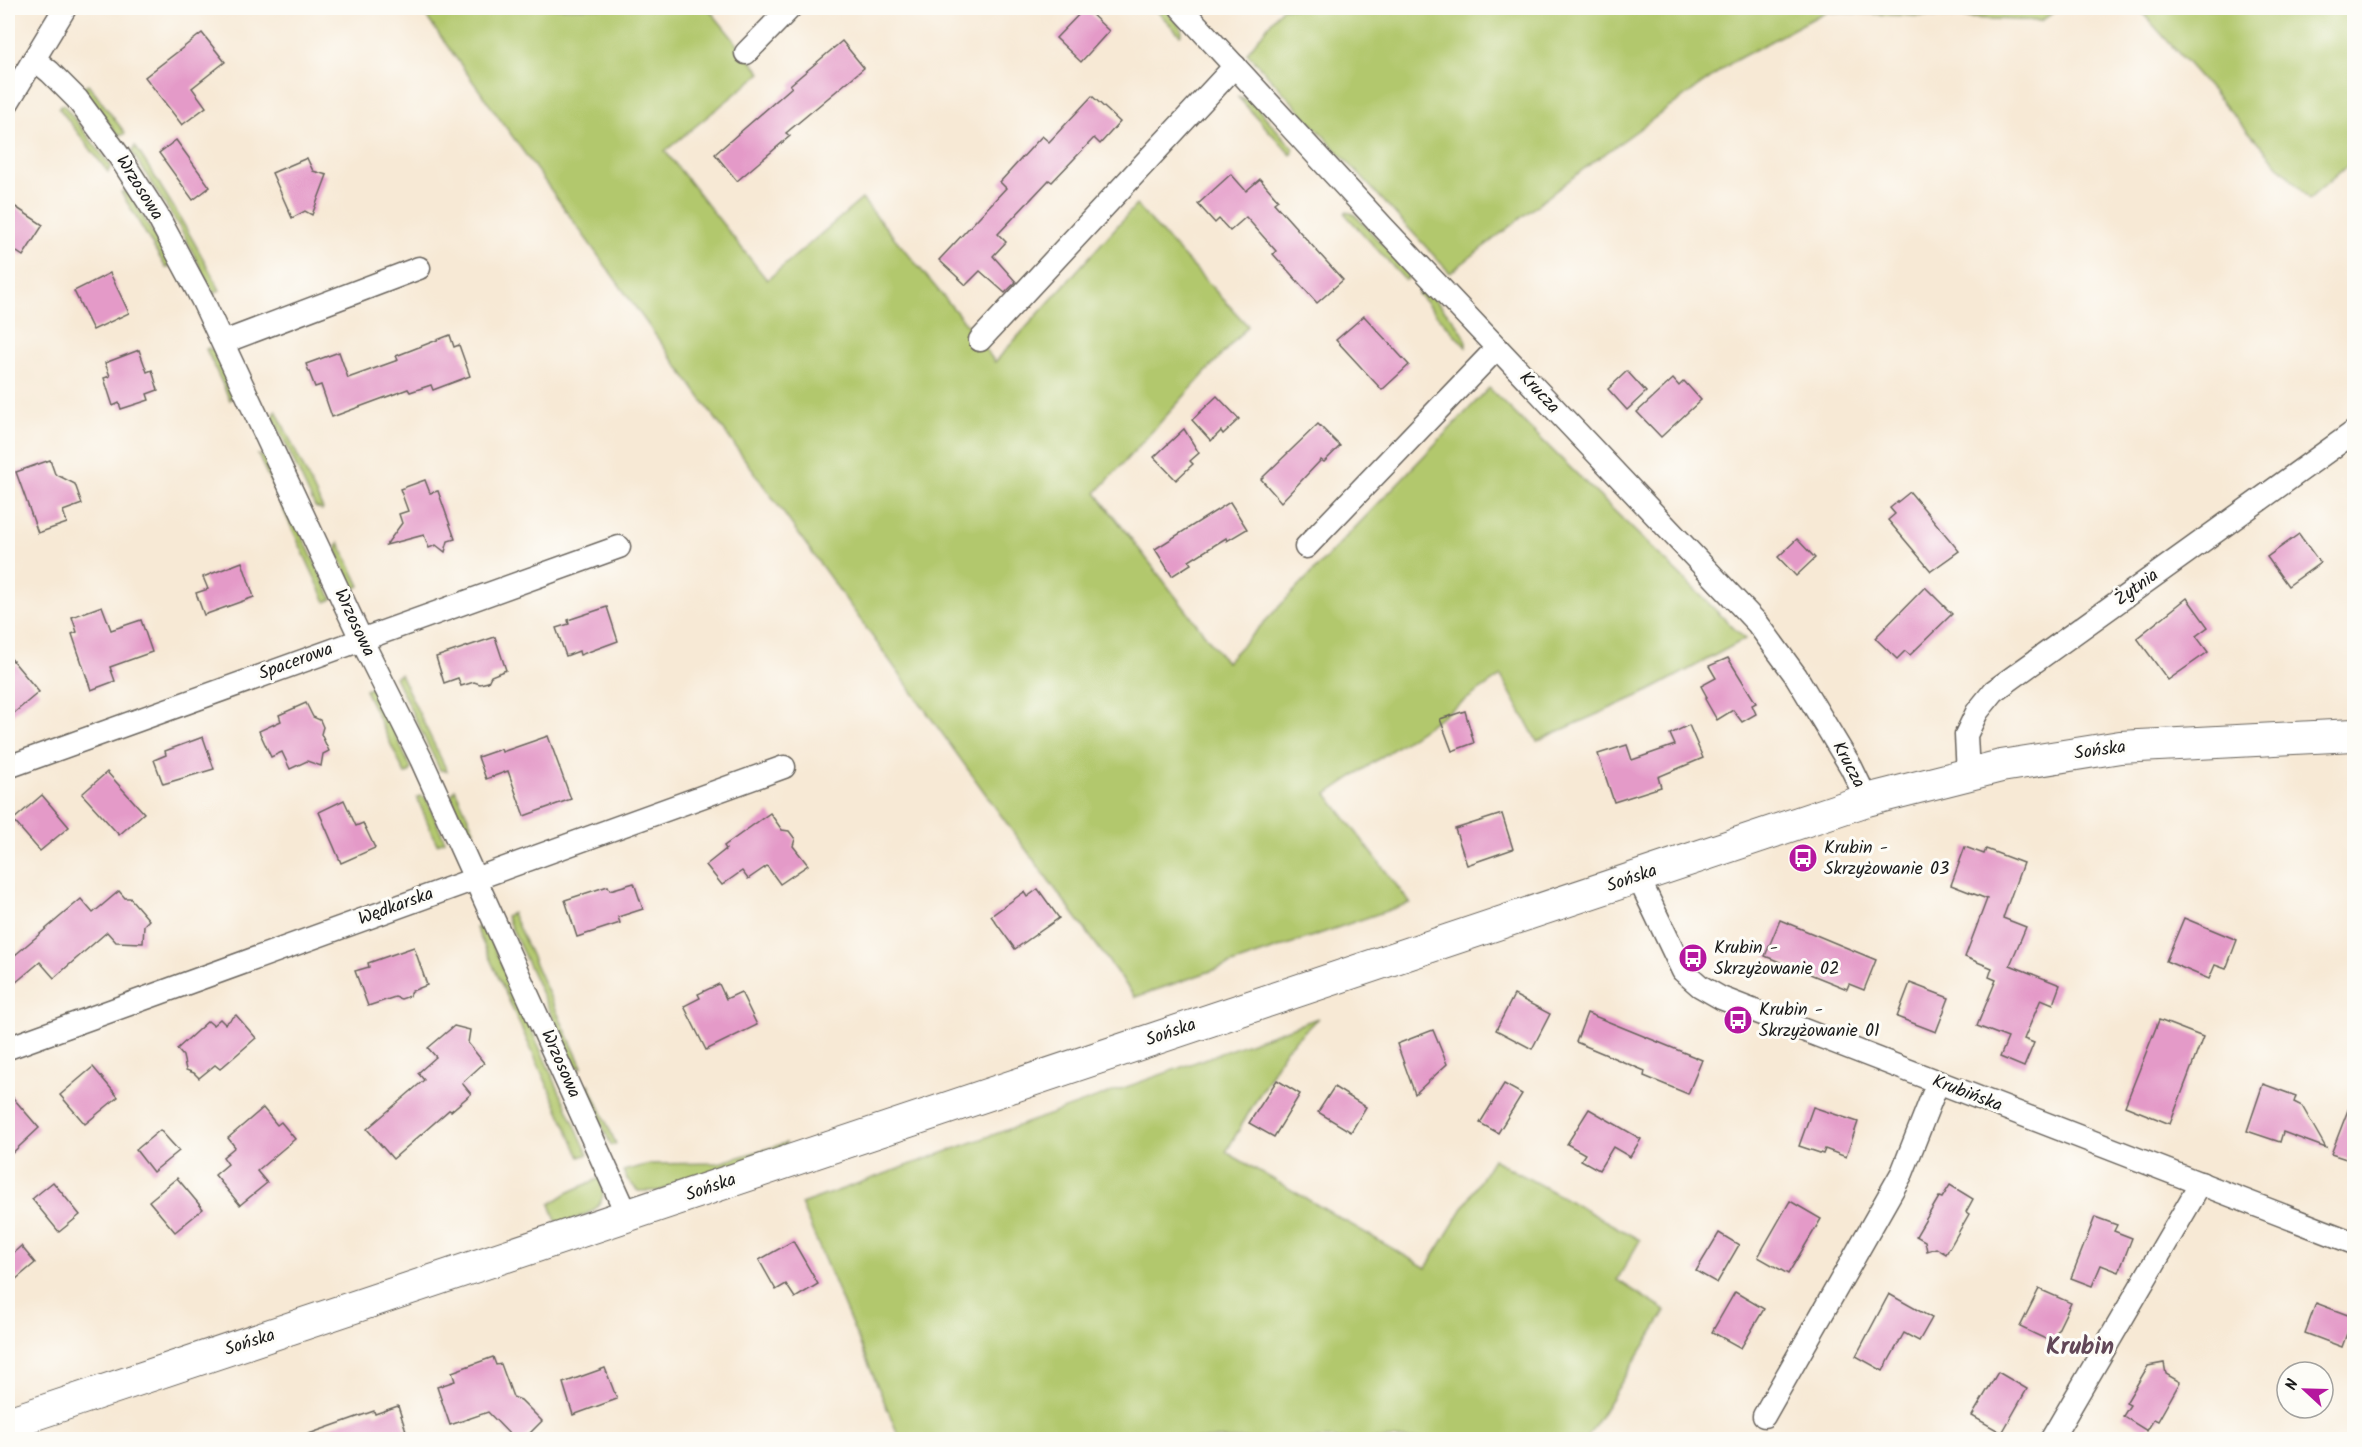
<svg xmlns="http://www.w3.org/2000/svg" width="2362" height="1447" viewBox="0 0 2362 1447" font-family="Kalam,sans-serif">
	<rect width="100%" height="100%" fill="#fdfcf7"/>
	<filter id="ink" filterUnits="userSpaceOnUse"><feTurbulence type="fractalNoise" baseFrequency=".0167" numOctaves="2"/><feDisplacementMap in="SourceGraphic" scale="12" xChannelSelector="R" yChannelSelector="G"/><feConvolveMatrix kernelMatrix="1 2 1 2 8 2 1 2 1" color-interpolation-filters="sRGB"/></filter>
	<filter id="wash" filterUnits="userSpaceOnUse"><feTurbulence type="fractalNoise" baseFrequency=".008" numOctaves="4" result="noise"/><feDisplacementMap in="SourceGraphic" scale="24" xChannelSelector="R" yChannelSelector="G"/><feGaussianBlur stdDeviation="1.35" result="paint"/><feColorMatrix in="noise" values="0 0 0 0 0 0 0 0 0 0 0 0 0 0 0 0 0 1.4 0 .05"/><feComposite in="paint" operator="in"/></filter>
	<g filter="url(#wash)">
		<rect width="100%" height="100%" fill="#f7e9d5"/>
		<g fill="#b2c86d" stroke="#677244" stroke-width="1.5">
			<polygon points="420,8 708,8 761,73 665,151 767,280 862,199 968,326 995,362 1136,205 1248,326 1096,493 1226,662 1489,388 1745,639 1649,691 1537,741 1501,676 1327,794 1410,903 1135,997 1013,832"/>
			<polygon points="1154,8 1164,8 1181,27 1182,33 1180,35"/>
			<polygon points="1282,8 2060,8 2041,21 1825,12 1734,61 1585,168 1450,273 1247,53"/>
			<polygon points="2138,8 2354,8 2354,160 2309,199"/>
			<polygon points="88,84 125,133 123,135 117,134 83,88"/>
			<polygon points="1237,96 1251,101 1293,148 1293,153 1291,155"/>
			<polygon points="63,104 111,166 108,172 59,108"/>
			<path d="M135,146C166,193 194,240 220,290L214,294L183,233L132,152Z"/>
			<polygon points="123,191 129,193 170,262 169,267 166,268 121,192"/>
			<polygon points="1346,212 1354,214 1408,272 1408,279 1405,280 1345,214"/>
			<path d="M1421,292H1427C1438,305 1469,330 1466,347L1418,294Z"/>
			<polygon points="208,348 214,350 234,395 230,400 206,349"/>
			<polygon points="276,410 323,509 322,510 315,507 273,417"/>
			<polygon points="258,455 265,457 332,599 326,602"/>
			<polygon points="339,542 360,586 354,589 336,550"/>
			<polygon points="400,674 447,771 440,770 395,677"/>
			<polygon points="373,687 411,768 409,773 405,774 365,690"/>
			<polygon points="455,789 474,830 468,832 451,796"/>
			<polygon points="420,796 426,798 445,841 437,844 417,798"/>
			<polygon points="512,913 582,1067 582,1068 575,1066 506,916"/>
			<polygon points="484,926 588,1154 580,1157 476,928"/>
			<polygon points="1318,1018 1285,1050 1226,1152 1426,1268 1493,1159 1640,1240 1617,1280 1666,1311 1586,1439 900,1439 801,1204"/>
			<polygon points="589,1084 616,1144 611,1145 586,1091"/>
			<polygon points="786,1143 783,1150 659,1191 638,1191 627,1179 623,1171 650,1164 719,1163"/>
			<path d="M600,1178C612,1210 585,1215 561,1224L556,1221L550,1204L567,1193Z"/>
		</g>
		<g id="blocks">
			<g fill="#e49ac8">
				<polygon points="1085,8 1109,31 1081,62 1056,38"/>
				<polygon points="202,33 225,62 192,88 206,107 182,125 145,77"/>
				<polygon points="842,41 864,68 786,133 790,136 737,181 715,154 792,87 790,85"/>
				<polygon points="1092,96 1120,122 1100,144 1094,138 1052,182 1049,180 998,234 1006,242 993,256 1016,282 1005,293 980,271 966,285 939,260 1006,188 1000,182 1042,136 1049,142"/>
				<polygon points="176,140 210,187 193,200 159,153"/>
				<polygon points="307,158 313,171 327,175 312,215 305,211 292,218 272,173"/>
				<polygon points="1231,174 1246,191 1260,179 1278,200 1274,203 1343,280 1317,303 1273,254 1276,251 1246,217 1230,231 1219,219 1215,223 1198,204"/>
				<polygon points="8,202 43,225 23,256 8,246"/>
				<polygon points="110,273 129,313 93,330 74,291"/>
				<polygon points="1364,316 1409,365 1382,390 1336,340"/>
				<polygon points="450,335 454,347 459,345 470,376 433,390 431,385 410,392 408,389 332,417 321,385 315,387 306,364 339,352 348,378 398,360 396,356"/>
				<polygon points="139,350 147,372 152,370 158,390 147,394 149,400 121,409 119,403 113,406 104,378 110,376 105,363"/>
				<polygon points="1627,371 1646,392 1627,410 1608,389"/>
				<polygon points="1673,379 1679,386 1684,381 1701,400 1661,437 1637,412"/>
				<polygon points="1217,396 1239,419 1223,434 1221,431 1211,441 1192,420"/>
				<polygon points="1318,424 1340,446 1324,462 1321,460 1281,502 1261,479"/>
				<polygon points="1184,429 1199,453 1190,461 1193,464 1176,480 1154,457"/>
				<polygon points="50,460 55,474 75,484 82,504 63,511 67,523 38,533 16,472"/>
				<polygon points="425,480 430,493 438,491 455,539 448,541 445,552 436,545 429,548 424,535 386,545 402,523 399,514 408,511 400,489"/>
				<polygon points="1910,492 1959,551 1931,571 1888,520 1895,514 1890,508"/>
				<polygon points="1230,502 1247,529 1227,541 1226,538 1189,561 1191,564 1172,576 1155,549"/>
				<polygon points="2299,534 2320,563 2288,586 2267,557"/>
				<polygon points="1797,539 1815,558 1796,576 1778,557"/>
				<polygon points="242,562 254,597 204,615 196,593 208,589 203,577"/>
				<polygon points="1925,587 1952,614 1910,655 1905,651 1897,659 1875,638"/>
				<polygon points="2187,598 2208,627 2196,636 2208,652 2168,680 2137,638"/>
				<polygon points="102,606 111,630 141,620 152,652 110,667 115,681 91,690 72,634 77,632 72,617"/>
				<polygon points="607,607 618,641 580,655 579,651 566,656 556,628 569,624 568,620"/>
				<polygon points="495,637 506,670 491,676 488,682 480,684 474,682 461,686 458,678 444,683 436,657"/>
				<polygon points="8,655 39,692 8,718"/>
				<polygon points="1728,658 1756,703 1752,705 1756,714 1742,722 1733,710 1717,720 1705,699 1707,697 1701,686 1716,678 1709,666"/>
				<polygon points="306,703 313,717 320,720 323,727 321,734 329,751 323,754 321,766 307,761 290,769 282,752 271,757 259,731 281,721 279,715"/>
				<polygon points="1465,711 1474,743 1452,751 1440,719"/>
				<polygon points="1689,725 1703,758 1658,777 1661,787 1614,802 1598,754 1627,745 1632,760 1675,745 1670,734"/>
				<polygon points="548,736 571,799 524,816 508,771 486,779 478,757 501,749 502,752"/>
				<polygon points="203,737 214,769 163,784 154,760 166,755 165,751"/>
				<polygon points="107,772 144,813 119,835 82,794"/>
				<polygon points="42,795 69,827 40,851 13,820"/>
				<polygon points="344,800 356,826 363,823 375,848 341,863 319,812"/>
				<polygon points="770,813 782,830 789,831 795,839 793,846 808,865 780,884 767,866 748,879 742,871 722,885 706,865 726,849 724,846"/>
				<polygon points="1502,814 1513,849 1467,865 1455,829"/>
				<polygon points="1965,847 1984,854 1986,849 2023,863 2003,918 2026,927 2010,965 2060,985 2053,1004 2041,999 2024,1039 2034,1043 2024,1067 2000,1057 2008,1038 1977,1026 1996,980 1989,977 1992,968 1965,957 1987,899 1951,885"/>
				<polygon points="634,883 643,909 618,917 620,923 577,937 565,900 608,886 610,890"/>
				<polygon points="1038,889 1059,918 1015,949 991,916 1024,892 1027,897"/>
				<polygon points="119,891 125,898 130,898 149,920 144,925 143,943 116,942 107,932 54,978 40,962 8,989 8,961 81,899 93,913"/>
				<polygon points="2184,918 2237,940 2226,969 2215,965 2209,979 2166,961"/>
				<polygon points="1780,920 1876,960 1864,990 1849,984 1847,989 1765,956"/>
				<polygon points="414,947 427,985 412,991 410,996 401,999 395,997 368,1006 355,971 369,967 368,963"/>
				<polygon points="1910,983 1949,998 1936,1032 1897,1017"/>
				<polygon points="719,984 726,999 741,992 757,1025 706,1050 684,1006 700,998 698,994"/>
				<polygon points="1514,995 1550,1014 1532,1049 1496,1030"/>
				<polygon points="1587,1013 1702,1060 1688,1094 1644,1076 1645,1071 1576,1042"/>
				<polygon points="236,1015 256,1038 220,1069 215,1065 199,1078 194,1073 186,1070 183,1056 177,1049 208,1021 213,1025 220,1019 225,1024"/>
				<polygon points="2159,1020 2203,1037 2170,1124 2125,1106"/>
				<polygon points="454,1026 470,1030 468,1043 484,1063 462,1083 471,1094 451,1111 449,1110 393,1159 367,1129 424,1080 418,1073 436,1057 428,1048"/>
				<polygon points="1433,1030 1447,1064 1415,1094 1397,1044"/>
				<polygon points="93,1067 118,1097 85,1124 60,1095"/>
				<polygon points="1277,1080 1300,1094 1274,1137 1249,1123"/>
				<polygon points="1504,1084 1522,1094 1498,1133 1480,1123"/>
				<polygon points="2263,1084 2296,1096 2294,1102 2302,1106 2326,1148 2283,1132 2280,1142 2247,1131"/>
				<polygon points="1334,1087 1366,1107 1351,1132 1318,1112"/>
				<polygon points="8,1092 39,1128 8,1157"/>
				<polygon points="2353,1097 2355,1097 2355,1162 2331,1154"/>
				<polygon points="1813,1107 1858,1122 1846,1157 1825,1149 1823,1154 1799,1146"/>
				<polygon points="263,1108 277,1125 281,1122 295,1139 257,1171 267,1183 240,1205 215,1175 228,1164 223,1157 235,1147 228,1138"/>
				<polygon points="1589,1109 1641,1139 1630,1157 1613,1147 1599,1170 1581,1160 1585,1154 1567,1144"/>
				<polygon points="160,1130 179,1151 153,1172 136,1150"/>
				<polygon points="177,1178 203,1209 175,1232 149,1201"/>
				<polygon points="53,1182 80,1215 59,1232 32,1199"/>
				<polygon points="1950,1185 1973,1199 1966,1212 1969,1214 1946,1254 1936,1248 1927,1251 1925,1241 1916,1236 1939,1197 1942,1198"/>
				<polygon points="1790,1201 1821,1219 1788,1274 1758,1257"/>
				<polygon points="2095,1217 2117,1225 2114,1231 2132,1238 2119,1272 2101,1265 2092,1286 2071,1278"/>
				<polygon points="1719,1233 1739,1245 1717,1283 1696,1271"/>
				<polygon points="793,1241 818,1284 795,1298 786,1284 776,1290 759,1260"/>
				<polygon points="21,1246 35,1263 8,1286 8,1258"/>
				<polygon points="2039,1289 2071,1303 2052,1342 2020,1327"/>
				<polygon points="1735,1292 1764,1309 1741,1348 1712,1332"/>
				<polygon points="1889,1294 1932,1318 1919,1341 1904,1333 1883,1371 1856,1356"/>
				<polygon points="2316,1303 2353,1317 2342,1347 2305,1333"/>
				<polygon points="493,1357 496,1365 501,1364 513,1397 521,1400 542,1421 523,1440 515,1440 488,1412 450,1425 437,1387 455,1381 452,1372"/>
				<polygon points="2164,1363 2166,1374 2180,1382 2158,1421 2154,1419 2147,1431 2123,1416 2130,1405 2126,1403 2148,1366"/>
				<polygon points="605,1368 617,1399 573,1415 563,1383"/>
				<polygon points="1998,1372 2027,1389 2002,1433 1972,1416"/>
				<polygon points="398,1406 409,1440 304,1440 303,1436 374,1411 375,1414"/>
			</g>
		</g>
	</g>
	<g filter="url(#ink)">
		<use href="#blocks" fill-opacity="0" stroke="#69645d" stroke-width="1.5"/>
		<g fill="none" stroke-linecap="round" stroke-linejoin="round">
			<g stroke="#69645d" stroke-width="25">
				<g id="street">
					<polyline points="1181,8 1383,227 1758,624 1796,676 1851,767 1867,800"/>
					<polyline points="746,53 790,8"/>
					<polyline points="34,59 50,72 77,99 119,156 157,215 202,299 361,639 421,759 628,1217"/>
					<polyline points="8,102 65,8"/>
					<polyline points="980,340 1235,66"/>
					<polyline points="224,342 419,268"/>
					<polyline points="1306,547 1497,348"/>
					<polyline points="8,767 619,547"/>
					<polyline points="1968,775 1966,735 1977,712 1994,691 2354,432"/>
					<polyline points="1638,877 1683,971 1700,986 1721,998 2354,1243"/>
					<polyline points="8,1048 784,767"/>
					<polyline points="1764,1416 1902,1173 1938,1082"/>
					<polyline points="2051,1440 2201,1183"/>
				</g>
			</g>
			<g stroke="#69645d" stroke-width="34">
				<polyline id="secondary" points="8,1423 1867,800 2001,766 2120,747 2354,735"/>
			</g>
			<use href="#street" stroke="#fff" stroke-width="22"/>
			<use href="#secondary" stroke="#fff" stroke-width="32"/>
		</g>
	</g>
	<defs>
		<g id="bus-disc" transform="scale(1.5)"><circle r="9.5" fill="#b5179e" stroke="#fdfcf7"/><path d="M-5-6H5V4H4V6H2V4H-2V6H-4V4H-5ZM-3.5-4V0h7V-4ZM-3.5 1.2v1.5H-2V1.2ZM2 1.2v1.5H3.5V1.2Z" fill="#fff"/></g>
	</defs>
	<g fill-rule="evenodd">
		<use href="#bus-disc" x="1803" y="858"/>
		<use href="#bus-disc" x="1693" y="958"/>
		<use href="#bus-disc" x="1738" y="1020"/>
	</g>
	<g text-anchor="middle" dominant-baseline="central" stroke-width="6" stroke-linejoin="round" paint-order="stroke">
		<g font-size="18" fill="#1c1c1c" stroke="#fdfcf7">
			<text transform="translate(139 188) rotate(58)">Wrzosowa</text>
			<text transform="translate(1539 393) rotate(47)">Krucza</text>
			<text transform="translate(2137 588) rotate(-36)">Żytnia</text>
			<text transform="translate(354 623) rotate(65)">Wrzosowa</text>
			<text transform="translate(296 662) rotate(-20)">Spacerowa</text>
			<text transform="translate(2100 751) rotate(-8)">Sońska</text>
			<text transform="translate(1848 765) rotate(62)">Krucza</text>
			<text transform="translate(1632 879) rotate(-19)">Sońska</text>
			<text transform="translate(396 907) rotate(-20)">Wędkarska</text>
			<text transform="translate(1171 1033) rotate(-19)">Sońska</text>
			<text transform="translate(560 1064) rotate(66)">Wrzosowa</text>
			<text transform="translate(1967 1094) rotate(21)">Krubińska</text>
			<text transform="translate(711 1188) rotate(-19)">Sońska</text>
			<text transform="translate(250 1343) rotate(-18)">Sońska</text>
		</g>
		<g font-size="18" fill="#1c1c1c" stroke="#fdfcf7" text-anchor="start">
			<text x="1824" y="848">Krubin -<tspan x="1824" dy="21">Skrzyżowanie 03</tspan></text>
			<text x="1714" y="948">Krubin -<tspan x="1714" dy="21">Skrzyżowanie 02</tspan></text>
			<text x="1759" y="1010">Krubin -<tspan x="1759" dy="21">Skrzyżowanie 01</tspan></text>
		</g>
		<g font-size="24" font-weight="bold" fill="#624858" stroke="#fdfcf7">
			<text x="2080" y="1347">Krubin</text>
		</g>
	</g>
	<rect width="2362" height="1447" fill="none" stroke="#fdfcf7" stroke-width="30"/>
	<g transform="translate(2305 1390) rotate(292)"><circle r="28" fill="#fdfcf7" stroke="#a3a29f" stroke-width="1.5"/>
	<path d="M0-4.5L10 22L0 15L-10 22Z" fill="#b5179e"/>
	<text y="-9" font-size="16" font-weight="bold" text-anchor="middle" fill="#1c1c1c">N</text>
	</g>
</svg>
